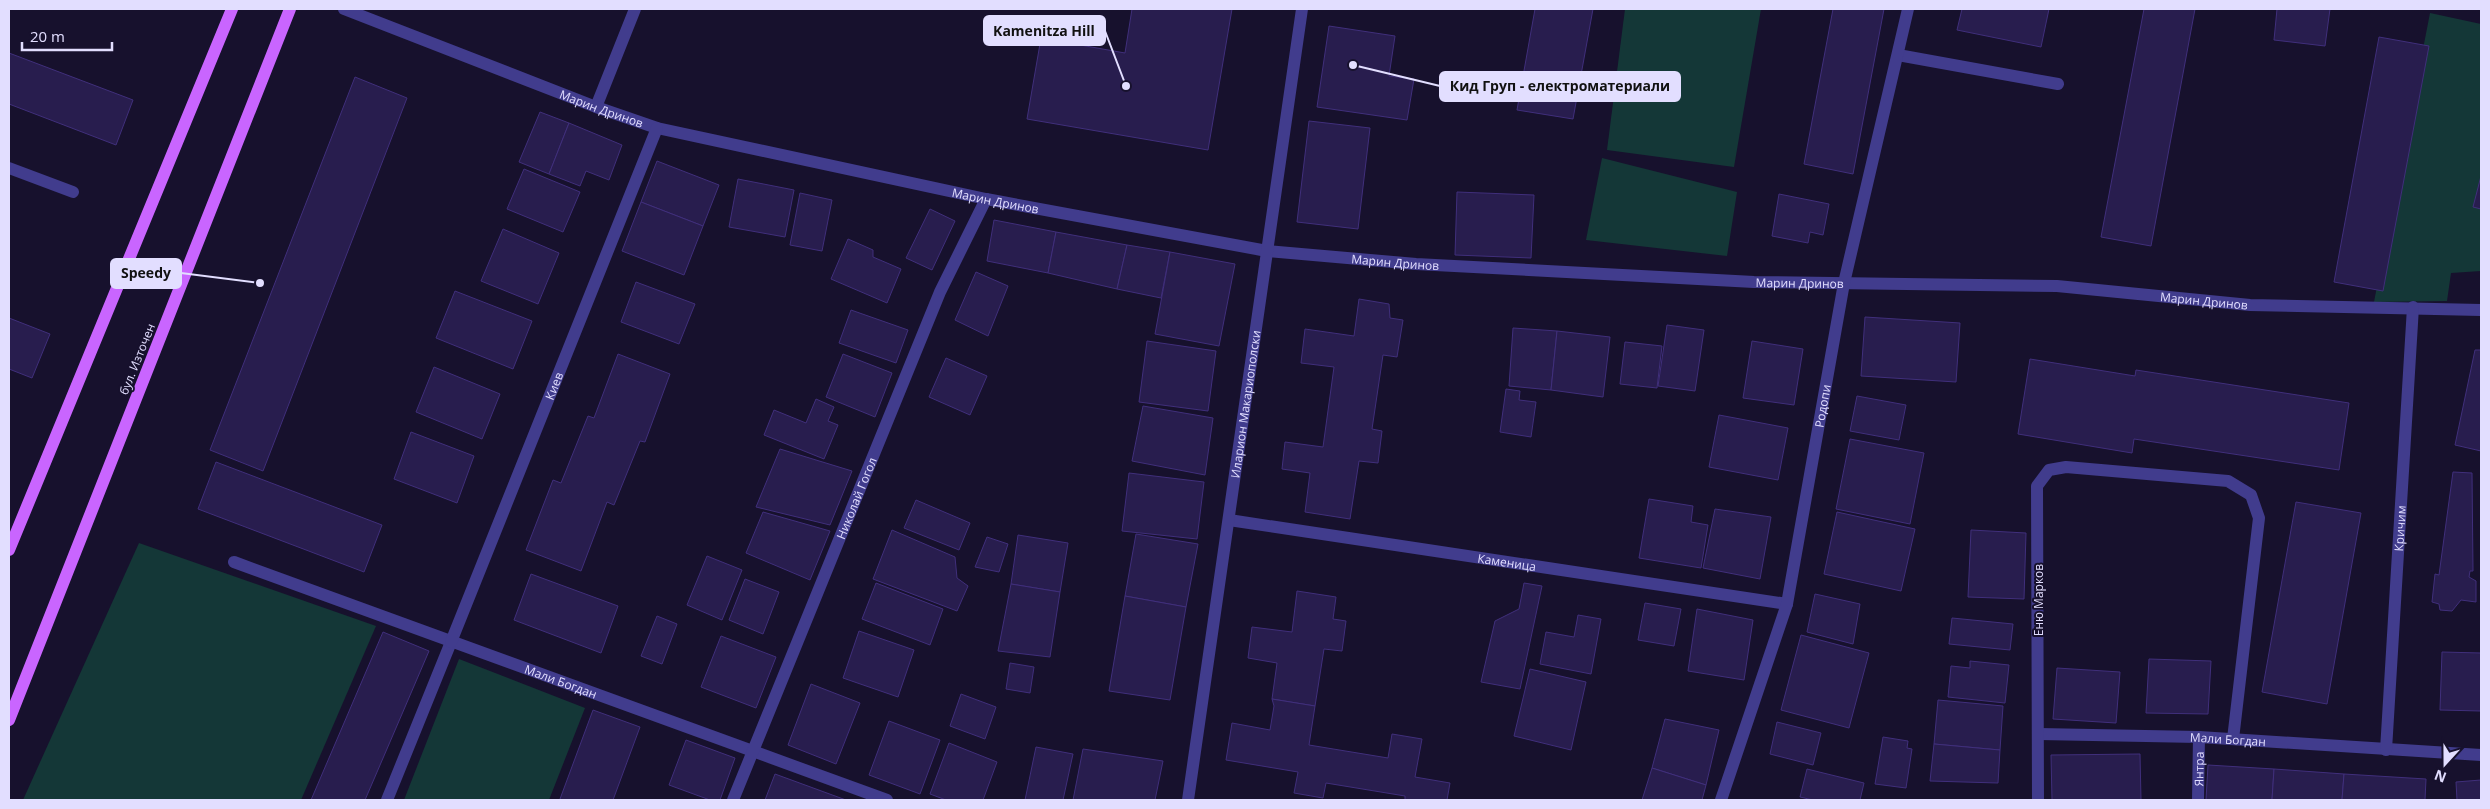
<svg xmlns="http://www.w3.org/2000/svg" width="2490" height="809" viewBox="0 0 2490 809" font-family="'Open Sans',sans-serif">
	<rect width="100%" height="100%" fill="#17112d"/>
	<g fill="#143737">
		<polygon points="1625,9 1761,9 1734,167 1607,150"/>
		<polygon points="2430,13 2481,24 2481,271 2451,273 2447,301 2374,302"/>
		<polygon points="1602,158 1737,192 1727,256 1586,240"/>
		<polygon points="139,543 376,626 301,800 23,800"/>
		<polygon points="459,659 585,708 549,800 404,800"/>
	</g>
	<g fill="#281d4e" stroke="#402f7b">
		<polygon points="1132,9 1232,9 1208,150 1027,119 1041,38 1125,53"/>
		<polygon points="1535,9 1593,9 1573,119 1517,110"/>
		<polygon points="1833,9 1884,9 1853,174 1804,164"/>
		<polygon points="1962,9 2049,9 2041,47 1957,30"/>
		<polygon points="2144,9 2195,9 2151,246 2101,237"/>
		<polygon points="2277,9 2330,9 2325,46 2274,40"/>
		<polygon points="1329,26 1395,36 1389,76 1414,79 1407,120 1317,107"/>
		<polygon points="2379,37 2429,46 2383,291 2334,282"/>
		<polygon points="9,53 133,100 116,145 9,104"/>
		<polygon points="355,77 407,98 263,471 210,450"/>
		<polygon points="540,112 569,123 549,174 519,162"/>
		<polygon points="1309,121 1370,128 1358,229 1297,222"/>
		<polygon points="569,123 622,145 609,180 586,171 580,186 549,174"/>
		<polygon points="657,161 719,185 703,226 641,202"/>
		<polygon points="524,169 580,192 563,232 507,209"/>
		<polygon points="2481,176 2481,209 2473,207"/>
		<polygon points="738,179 794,190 785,237 729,227"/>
		<polygon points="1457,192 1534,195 1531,258 1455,255"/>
		<polygon points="800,193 832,200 822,251 790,245"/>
		<polygon points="1779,194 1829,204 1823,235 1810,232 1808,243 1772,236"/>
		<polygon points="641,202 703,226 684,275 622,251"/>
		<polygon points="930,209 955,221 932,270 906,258"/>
		<polygon points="994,220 1056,232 1048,273 987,261"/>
		<polygon points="503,229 559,253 538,304 481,281"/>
		<polygon points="1056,232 1127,245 1117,289 1048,273"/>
		<polygon points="848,239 873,250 873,257 901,269 887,303 831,279"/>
		<polygon points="1127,245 1170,252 1161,298 1117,289"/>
		<polygon points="1170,252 1235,264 1219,346 1155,334"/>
		<polygon points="976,272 1008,286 988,336 955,320"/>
		<polygon points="636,282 695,304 679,344 621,322"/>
		<polygon points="455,291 532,321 513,369 436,338"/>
		<polygon points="1359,299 1389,304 1390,318 1403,320 1397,357 1383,355 1372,429 1382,431 1378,463 1359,461 1350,519 1305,512 1310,473 1282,469 1285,442 1323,447 1334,367 1301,363 1305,329 1354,336"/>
		<polygon points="851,310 908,330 896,363 839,343"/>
		<polygon points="1865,317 1960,323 1956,382 1861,376"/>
		<polygon points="9,318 50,334 32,378 9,369"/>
		<polygon points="1667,325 1704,330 1695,391 1658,386"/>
		<polygon points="1513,328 1557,331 1551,390 1509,386"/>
		<polygon points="1557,331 1610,337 1603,397 1551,390"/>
		<polygon points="1147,341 1216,351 1208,411 1139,402"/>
		<polygon points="1752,341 1803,349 1794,405 1743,398"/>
		<polygon points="1625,342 1662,346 1657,388 1620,384"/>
		<polygon points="2475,350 2481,350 2481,451 2455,445"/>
		<polygon points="618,354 670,374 645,442 640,441 614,505 607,502 581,571 526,550 553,480 561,483 588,416 594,418"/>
		<polygon points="843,354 892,373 875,417 826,397"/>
		<polygon points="946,358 987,376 970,415 929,397"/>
		<polygon points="2030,359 2135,376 2136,370 2349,403 2339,470 2134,439 2132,453 2018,434"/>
		<polygon points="434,367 500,394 482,439 416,412"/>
		<polygon points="1506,389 1520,391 1519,400 1536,402 1531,437 1500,432"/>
		<polygon points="1857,396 1906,405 1899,440 1850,431"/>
		<polygon points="816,399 834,407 828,421 838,425 824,459 764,435 774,410 806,423"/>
		<polygon points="1143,406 1213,418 1205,475 1132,461"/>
		<polygon points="1719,415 1788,428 1778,480 1709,467"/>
		<polygon points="411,432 474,456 457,503 394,479"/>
		<polygon points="1850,439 1924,453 1910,524 1836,509"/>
		<polygon points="780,449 852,471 830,525 756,507"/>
		<polygon points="216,462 382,525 364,572 198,509"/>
		<polygon points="2453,472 2472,473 2473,571 2470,571 2469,577 2476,581 2476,602 2461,600 2452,611 2440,610 2439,604 2432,602 2435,574 2439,575"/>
		<polygon points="1129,473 1204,482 1197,539 1122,531"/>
		<polygon points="1649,499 1693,506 1691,522 1708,525 1701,568 1639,558"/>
		<polygon points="916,500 970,523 959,550 904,528"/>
		<polygon points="2296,502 2361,513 2327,704 2262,692"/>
		<polygon points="1715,509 1771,517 1760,579 1703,568"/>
		<polygon points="763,512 830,531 810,580 746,553"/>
		<polygon points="1837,512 1915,529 1901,591 1824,574"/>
		<polygon points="892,530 955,557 957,578 968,586 957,611 873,579"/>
		<polygon points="1971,530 2026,533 2024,599 1968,597"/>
		<polygon points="1136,534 1198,544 1186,607 1125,596"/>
		<polygon points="1018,535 1068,543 1060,592 1011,584"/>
		<polygon points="987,537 1008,544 999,572 975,567"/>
		<polygon points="707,556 742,570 722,620 687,605"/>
		<polygon points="531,574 618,606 601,653 514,620"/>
		<polygon points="745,579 779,592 763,634 729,620"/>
		<polygon points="876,583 943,609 930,645 862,619"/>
		<polygon points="1524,583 1542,586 1520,689 1481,682 1495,621 1519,609"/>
		<polygon points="1011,584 1060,592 1050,657 998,651"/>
		<polygon points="1297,591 1336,597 1333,619 1346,621 1342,651 1324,649 1315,706 1272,699 1277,663 1248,658 1252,627 1292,632"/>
		<polygon points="1815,594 1860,604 1853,644 1807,632"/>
		<polygon points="1125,596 1186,607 1170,700 1109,691"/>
		<polygon points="1645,603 1681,609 1674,646 1638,640"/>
		<polygon points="1697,609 1753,620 1744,680 1688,671"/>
		<polygon points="1578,615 1601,619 1591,674 1540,664 1546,632 1574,637"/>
		<polygon points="657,616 677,624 662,664 641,656"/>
		<polygon points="1952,618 2013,624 2010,650 1949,644"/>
		<polygon points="859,631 914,650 898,697 843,678"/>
		<polygon points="383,632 429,651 402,714 365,800 311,800"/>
		<polygon points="1801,635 1869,653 1849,728 1781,710"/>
		<polygon points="721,636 776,657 756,708 701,687"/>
		<polygon points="2442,652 2481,653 2481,711 2440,710"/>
		<polygon points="2149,659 2211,661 2208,714 2146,713"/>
		<polygon points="1970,661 2009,665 2005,703 1948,697 1951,666 1970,668"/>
		<polygon points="1010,663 1034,667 1030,693 1006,689"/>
		<polygon points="2057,668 2120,672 2116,723 2053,719"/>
		<polygon points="1530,669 1586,682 1571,750 1514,736"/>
		<polygon points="811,684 860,703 836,764 788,745"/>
		<polygon points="961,694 996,707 985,739 950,726"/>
		<polygon points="1272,699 1315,706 1309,745 1388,758 1392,734 1422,739 1415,777 1450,783 1447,800 1405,800 1405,796 1326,783 1323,798 1294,793 1298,772 1226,760 1232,723 1270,730 1274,706"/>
		<polygon points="1938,700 2003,706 2000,750 1934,744"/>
		<polygon points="593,710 640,727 613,800 563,800 560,799"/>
		<polygon points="1665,719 1719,730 1706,785 1652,768"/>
		<polygon points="889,721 940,740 920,794 869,775"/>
		<polygon points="1777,722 1821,733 1813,765 1770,754"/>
		<polygon points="1883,737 1908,741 1907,748 1912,749 1906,788 1875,784"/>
		<polygon points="686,740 735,758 720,800 710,800 669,785"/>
		<polygon points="949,743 997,762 983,800 946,800 930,794"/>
		<polygon points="1934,744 2000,750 1998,783 1930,781"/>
		<polygon points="1036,747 1073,754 1063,800 1025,800"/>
		<polygon points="1083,749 1163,761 1155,800 1073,800"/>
		<polygon points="2140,754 2141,800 2052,800 2051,755"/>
		<polygon points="2208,765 2274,769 2272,800 2206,800"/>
		<polygon points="1652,768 1706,785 1702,800 1642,800"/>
		<polygon points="1807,769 1864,783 1860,800 1813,800 1800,797"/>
		<polygon points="2274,769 2344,774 2342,800 2272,800"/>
		<polygon points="775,774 846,800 765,800"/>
		<polygon points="2344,774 2426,779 2425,800 2342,800"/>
		<polygon points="2481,780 2481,800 2457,800 2456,782"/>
	</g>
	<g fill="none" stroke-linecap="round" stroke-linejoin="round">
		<g stroke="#413c8d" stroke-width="12">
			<polyline points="1898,55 2058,84"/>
			<polyline points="596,107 635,9"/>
			<polyline points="9,168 73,192"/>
			<polyline points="387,800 451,642"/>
		</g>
		<g stroke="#413c8d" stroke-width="12">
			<path id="s1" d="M344,9L596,107L657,128L986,199L1267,251L1416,264L1754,282L2057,286L2250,305L2481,310"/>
			<path id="s2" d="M1229,520L1787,604"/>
			<path id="s3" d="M234,562L887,800"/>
			<path id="s4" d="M451,642L657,128"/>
			<path id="s5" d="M2039,734L2199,737L2481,755"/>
			<path id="s6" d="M2386,750L2413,307"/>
			<path id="s7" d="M733,800L940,292L986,199"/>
			<path id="s8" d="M1188,800L1302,9"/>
			<path id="s9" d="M1721,800L1787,604L1844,283L1908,9"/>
			<polyline points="2038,800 2037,486 2049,470 2066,467 2228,481 2251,495 2259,518 2233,739"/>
			<path id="s10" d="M2198,800L2199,737"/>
		</g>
		<g stroke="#c965ff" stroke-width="12">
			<polyline points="9,550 232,9"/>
			<polyline points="9,720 290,9"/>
		</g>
	</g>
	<g text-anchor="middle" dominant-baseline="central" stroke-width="4" stroke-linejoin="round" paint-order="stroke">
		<g font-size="12" fill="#e2deff" stroke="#17112d">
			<text stroke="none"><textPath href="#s1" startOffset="276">Марин Дринов</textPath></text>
			<text stroke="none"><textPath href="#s1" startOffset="681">Марин Дринов</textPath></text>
			<text stroke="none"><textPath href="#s1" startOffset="1086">Марин Дринов</textPath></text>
			<text stroke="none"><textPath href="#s1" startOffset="1491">Марин Дринов</textPath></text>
			<text stroke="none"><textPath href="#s1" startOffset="1896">Марин Дринов</textPath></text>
			<text transform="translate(137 359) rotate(-68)">бул. Източен</text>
			<text stroke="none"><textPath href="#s4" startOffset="276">Киев</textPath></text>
			<text stroke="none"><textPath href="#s8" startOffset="400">Иларион Макариополски</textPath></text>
			<text stroke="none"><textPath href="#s9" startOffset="408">Родопи</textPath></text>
			<text stroke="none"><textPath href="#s7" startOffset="326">Николай Гогол</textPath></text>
			<text stroke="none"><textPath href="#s6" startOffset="222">Кричим</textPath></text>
			<text stroke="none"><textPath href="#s2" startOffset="281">Каменица</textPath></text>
			<text transform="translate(2038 600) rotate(-90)">Еню Марков</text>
			<text stroke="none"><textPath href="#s3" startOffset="348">Мали Богдан</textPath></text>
			<text stroke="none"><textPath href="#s5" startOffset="189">Мали Богдан</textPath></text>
			<text stroke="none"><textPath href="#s10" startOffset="31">Янтра</textPath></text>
		</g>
	</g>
	<path fill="none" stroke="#e2deff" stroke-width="2" d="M1126 86L1105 31M1353 65L1440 86M260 283L181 273"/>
	<g fill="#e2deff" stroke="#17112d" stroke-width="2">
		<circle cx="1126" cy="86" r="5"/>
		<circle cx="1353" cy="65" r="5"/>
		<circle cx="260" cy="283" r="5"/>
	</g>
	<g fill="#e2deff" stroke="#e2deff" stroke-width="2">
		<rect x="984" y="16" width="121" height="29" rx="5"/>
		<rect x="1440" y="72" width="240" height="29" rx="5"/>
		<rect x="111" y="259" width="70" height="29" rx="5"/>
	</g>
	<g font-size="14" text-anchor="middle" font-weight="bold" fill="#111">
		<text x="1044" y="36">Kamenitza Hill</text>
		<text x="1560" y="91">Кид Груп - електроматериали</text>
		<text x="146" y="278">Speedy</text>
	</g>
	<rect width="2490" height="809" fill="none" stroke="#e2deff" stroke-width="20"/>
	<g transform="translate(2445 764) rotate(201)" stroke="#17112d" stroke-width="4" paint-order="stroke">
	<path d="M0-4L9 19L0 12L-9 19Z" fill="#e2deff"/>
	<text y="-8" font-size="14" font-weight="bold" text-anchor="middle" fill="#e2deff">N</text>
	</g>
	<path d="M22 42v8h90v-8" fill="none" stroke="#e2deff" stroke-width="2.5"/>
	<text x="30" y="42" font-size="15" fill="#e2deff" stroke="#17112d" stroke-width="4" paint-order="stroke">20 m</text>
</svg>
